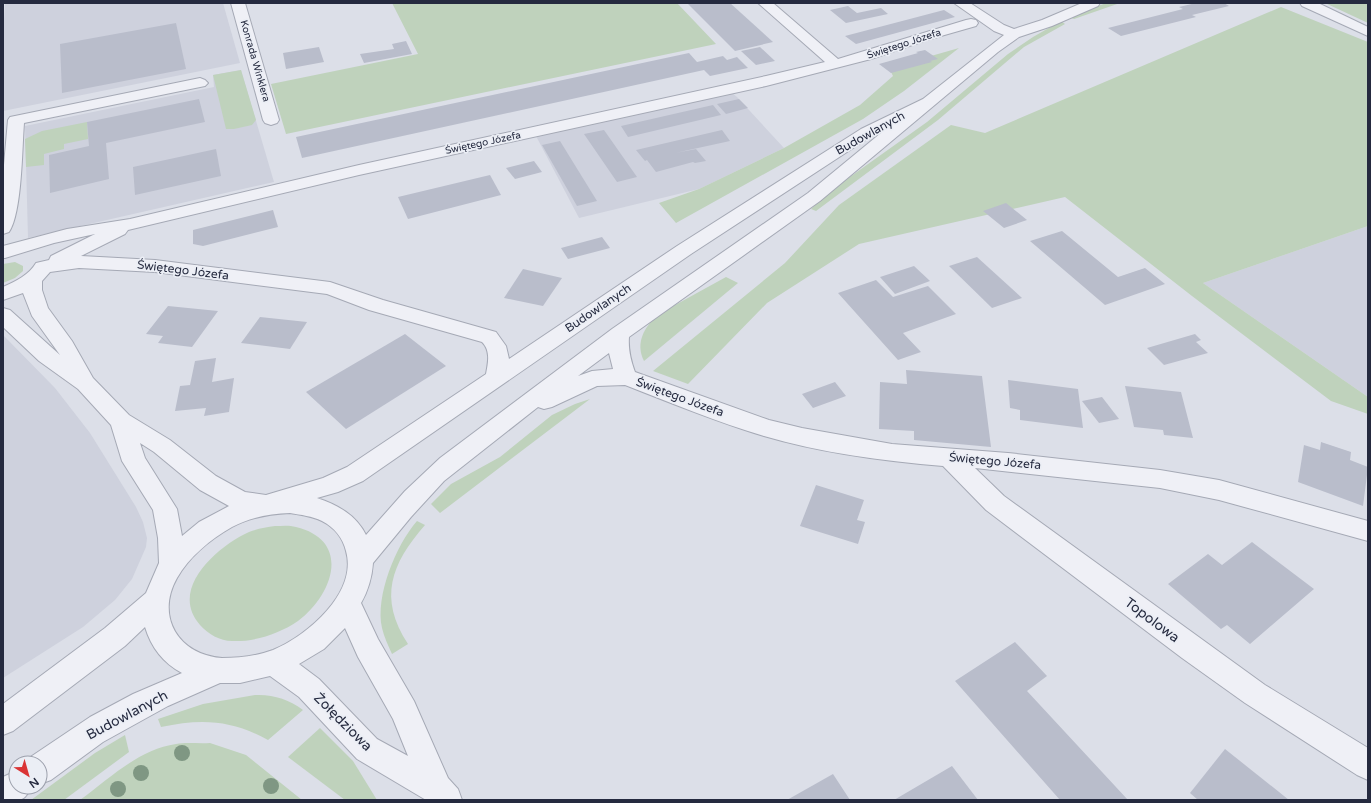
<svg xmlns="http://www.w3.org/2000/svg" width="1371" height="803" viewBox="0 0 1371 803" font-family="'Varela Round',sans-serif">
	<rect width="100%" height="100%" fill="#dcdfe8"/>
	<g fill="#ced1dd">
		<polygon points="5,3 223,3 240,63 3,111 3,36"/>
		<polygon points="241,70 274,182 28,238 25,126 214,87 213,75"/>
		<polygon points="732,93 737,97 784,148 699,189 579,218 536,136"/>
		<polygon points="1368,226 1368,397 1203,283"/>
		<polygon points="3,335 55,388 90,433 136,507 143,522 147,538 146,547 132,579 115,600 83,627 3,678"/>
	</g>
	<g fill="#bfd2bc">
		<polygon points="392,3 677,3 716,44 286,134 271,84 418,54"/>
		<polygon points="1106,3 1120,3 1074,19 1069,17"/>
		<polygon points="1326,3 1368,3 1368,23 1325,3"/>
		<polygon points="1281,7 1368,42 1368,226 1203,283 1368,397 1368,414 1331,401 1192,296 1065,197 859,244 767,303 688,384 653,371 785,263 839,205 951,125 985,133"/>
		<polygon points="1061,21 1065,24 1024,47 938,120 816,211 811,209 826,194 927,122 1008,54 1033,37"/>
		<polygon points="959,48 904,91 863,119 676,223 659,203 699,189 784,148 860,105 893,76 889,68"/>
		<polygon points="241,70 256,120 252,125 234,129 226,129 213,75"/>
		<polygon points="87,122 88,139 64,144 64,149 44,154 44,165 26,167 25,139 42,131"/>
		<polygon points="15,262 23,266 23,271 15,278 3,283 3,264"/>
		<path d="M726,277L738,283L644,361C635,343 644,328 657,315Z"/>
		<polygon points="590,399 440,513 431,504 451,484 500,457 552,415 575,404"/>
		<path d="M417,521L425,525C391,564 378,598 408,644L392,654C388,645 384,637 382,628C375,596 396,545 417,521Z"/>
		<path d="M275,526C282,526 289,525 296,527C353,541 332,596 298,621C279,634 254,642 232,641C220,641 208,634 200,625C168,589 218,546 249,532C257,529 266,527 275,526Z"/>
		<path d="M255,695C272,694 289,699 303,710L268,740C232,720 202,718 161,727L158,719L203,704Z"/>
		<polygon points="320,728 353,761 377,800 345,800 288,757"/>
		<polygon points="125,735 129,752 64,800 31,800 95,753"/>
		<path d="M210,743L246,755L302,800H80C109,779 139,749 176,744C187,742 199,744 210,743Z"/>
	</g>
	<g fill="#b9bdcb">
		<polygon points="687,3 730,3 773,42 735,51"/>
		<polygon points="1196,3 1224,3 1229,6 1192,15 1196,17 1121,36 1108,28 1183,9 1179,7"/>
		<polygon points="848,6 857,13 881,8 888,14 846,23 830,10"/>
		<polygon points="944,10 955,17 856,44 845,36"/>
		<polygon points="176,23 186,69 62,93 60,44"/>
		<polygon points="406,41 412,54 364,63 360,54 394,49 392,44"/>
		<polygon points="319,47 324,62 286,69 283,53"/>
		<polygon points="760,47 775,61 756,65 741,51"/>
		<polygon points="925,50 938,59 930,61 932,62 891,73 879,64 918,53 916,52"/>
		<polygon points="689,53 697,62 723,56 727,60 737,57 748,68 710,76 704,70 302,158 296,137"/>
		<polygon points="199,99 205,122 106,143 109,179 50,193 49,155 89,146 87,122"/>
		<polygon points="739,99 748,108 726,114 717,104"/>
		<polygon points="713,105 721,115 628,137 621,126"/>
		<polygon points="604,130 637,177 617,182 584,134"/>
		<polygon points="722,130 730,141 675,153 696,149 706,161 695,163 693,162 656,172 647,160 645,161 636,150"/>
		<polygon points="560,141 597,201 577,206 542,145"/>
		<polygon points="216,149 221,176 135,195 133,167"/>
		<polygon points="534,161 542,172 515,179 506,168"/>
		<polygon points="490,175 501,195 408,219 398,197"/>
		<polygon points="1006,203 1027,220 1004,228 983,211"/>
		<polygon points="273,210 278,227 203,246 193,244 193,230"/>
		<polygon points="1062,231 1118,277 1145,268 1165,284 1105,305 1030,241"/>
		<polygon points="602,237 610,248 568,259 561,248"/>
		<polygon points="977,257 1022,298 992,308 949,266"/>
		<polygon points="914,266 930,281 895,294 880,277"/>
		<polygon points="523,269 562,278 543,306 504,298"/>
		<polygon points="876,280 893,297 928,286 956,314 903,333 921,352 898,360 838,293"/>
		<polygon points="168,306 218,311 192,347 158,343 163,336 146,334"/>
		<polygon points="260,317 307,322 290,349 241,343"/>
		<polygon points="405,334 446,366 346,429 306,392"/>
		<polygon points="1195,334 1201,340 1196,342 1208,353 1164,365 1147,348"/>
		<polygon points="216,358 212,382 234,378 229,412 204,416 206,408 175,411 180,386 190,385 195,361"/>
		<polygon points="906,370 982,376 991,447 914,440 914,431 879,429 880,382 907,384"/>
		<polygon points="1008,380 1078,389 1083,428 1020,420 1020,410 1010,408"/>
		<polygon points="835,382 846,396 813,408 802,394"/>
		<polygon points="1125,386 1181,392 1193,438 1164,435 1163,430 1134,427"/>
		<polygon points="1102,397 1119,419 1099,423 1082,401"/>
		<polygon points="1321,442 1351,452 1350,460 1368,467 1363,506 1298,482 1304,445 1320,450"/>
		<polygon points="816,485 864,500 857,520 865,522 858,544 800,526"/>
		<polygon points="1252,542 1314,589 1250,644 1227,625 1221,629 1168,584 1208,554 1222,565"/>
		<polygon points="1015,642 1047,676 1027,691 1128,800 1060,800 955,681"/>
		<polygon points="1225,749 1289,800 1198,800 1190,793"/>
		<polygon points="952,766 978,800 894,800"/>
		<polygon points="833,774 850,800 787,800"/>
	</g>
	<g fill="none" stroke-linecap="round" stroke-linejoin="round">
		<g stroke="#a5a9b5" stroke-width="2">
			<g id="minor">
				<polygon points="231,3 245,3 279,120 277,123 271,125 265,123 263,120"/>
				<path d="M758,3H773L838,59L966,20L971,19L976,20L978,23L976,26L927,40L871,59L766,86L359,175L128,230L125,234L81,256L155,260L330,282L383,300L496,332L506,346L509,359L677,246L861,129L923,99L1004,35L994,31L954,3H970L1004,25L1014,29L1042,20L1082,3H1100L1098,6L1052,26L1019,37L998,52L820,201L629,337C628,350 631,361 635,372L769,420L802,428L892,444L1008,453L1160,470L1219,480L1368,521V541L1219,500L1160,488L975,468L1004,496L1265,685L1368,748V780L1357,775L1245,703L1182,658L986,510L943,466C883,461 822,453 764,436C717,422 671,403 625,385L597,386L552,407L544,409L538,407L444,481L411,517L373,563C372,577 368,591 361,603L378,639L414,701L448,778L458,789L462,800H426L357,759L299,697L270,676L240,683H220L168,706L103,742L51,780L40,784V763H28L29,758L90,717L133,694L182,673C163,663 151,647 145,627L125,646L13,731L3,735V704L105,628L146,593L159,563L158,538L153,510L122,461L111,425L78,389L39,361L3,327V308L10,310L60,355L32,316L23,293L3,300V287C16,281 29,275 36,263L49,260L51,256L95,234L54,243L5,258H3V246L67,229L130,219L359,165L766,76L825,62ZM887,128L808,193L612,329L440,458L405,491L366,535C356,515 338,505 317,498L338,492L363,481L691,254L873,135ZM79,268L155,272L327,294L369,310L482,342C491,351 488,363 486,374L347,467L323,478L266,495L245,492L216,476L170,440L129,415L93,378L72,341L48,308L42,290V281L50,272ZM609,353L613,369L592,371L578,376ZM140,443L154,452L200,490L229,506L199,522L182,536L177,509L145,458ZM290,513C301,515 312,516 322,521C334,527 343,538 346,551C358,593 307,636 273,650C257,656 239,658 222,658C179,655 155,617 177,578C189,557 211,539 232,527C250,517 270,514 290,513ZM345,628L358,657L393,719L408,756L377,739L319,679L299,664L324,649Z"/>
				<polygon points="1300,3 1318,3 1368,27 1368,36 1302,6"/>
				<path d="M200,78L205,80L208,83L205,86L24,123C22,148 22,213 9,232L3,234V176L8,120L10,117Z"/>
				<path d="M16,771V787H31C24,803 20,800 3,800V777Z"/>
			</g>
		</g>
		<use href="#minor" fill="#eff0f6" fill-rule="evenodd"/>
	</g>
	<g fill="#7f9783">
		<circle cx="182" cy="753" r="8"/>
		<circle cx="141" cy="773" r="8"/>
		<circle cx="271" cy="786" r="8"/>
		<circle cx="118" cy="789" r="8"/>
	</g>
	<g text-anchor="middle" dominant-baseline="central" stroke-width="3.5" stroke-linejoin="round" paint-order="stroke">
		<g font-size="10" fill="#252a3f" stroke="#ebeef5">
			<text transform="translate(904 44) rotate(-18)">Świętego Józefa</text>
			<text transform="translate(255 61) rotate(74)">Konrada Winklera</text>
			<text transform="translate(483 143) rotate(-12)">Świętego Józefa</text>
		</g>
		<g font-size="12" fill="#252a3f" stroke="#ebeef5">
			<text transform="translate(870 133) rotate(-29)">Budowlanych</text>
			<text transform="translate(183 270) rotate(7)">Świętego Józefa</text>
			<text transform="translate(598 308) rotate(-34)">Budowlanych</text>
			<text transform="translate(680 397) rotate(20)">Świętego Józefa</text>
			<text transform="translate(995 461) rotate(5)">Świętego Józefa</text>
		</g>
		<g font-size="14" fill="#252a3f" stroke="#ebeef5">
			<text transform="translate(1152 620) rotate(37)">Topolowa</text>
			<text transform="translate(127 715) rotate(-28)">Budowlanych</text>
			<text transform="translate(343 722) rotate(45)">Żołędziowa</text>
		</g>
	</g>
	<rect width="1371" height="803" fill="none" stroke="#252a3f" stroke-width="8"/>
	<g transform="translate(28 775) rotate(143)"><circle r="19" fill="#ebeef5" stroke="#9ca0ac"/>
	<path d="M0-3L7 15L0 10L-7 15Z" fill="#da3435"/>
	<text y="-6" font-size="11" font-weight="bold" text-anchor="middle" fill="#252a3f">N</text>
	</g>
</svg>
